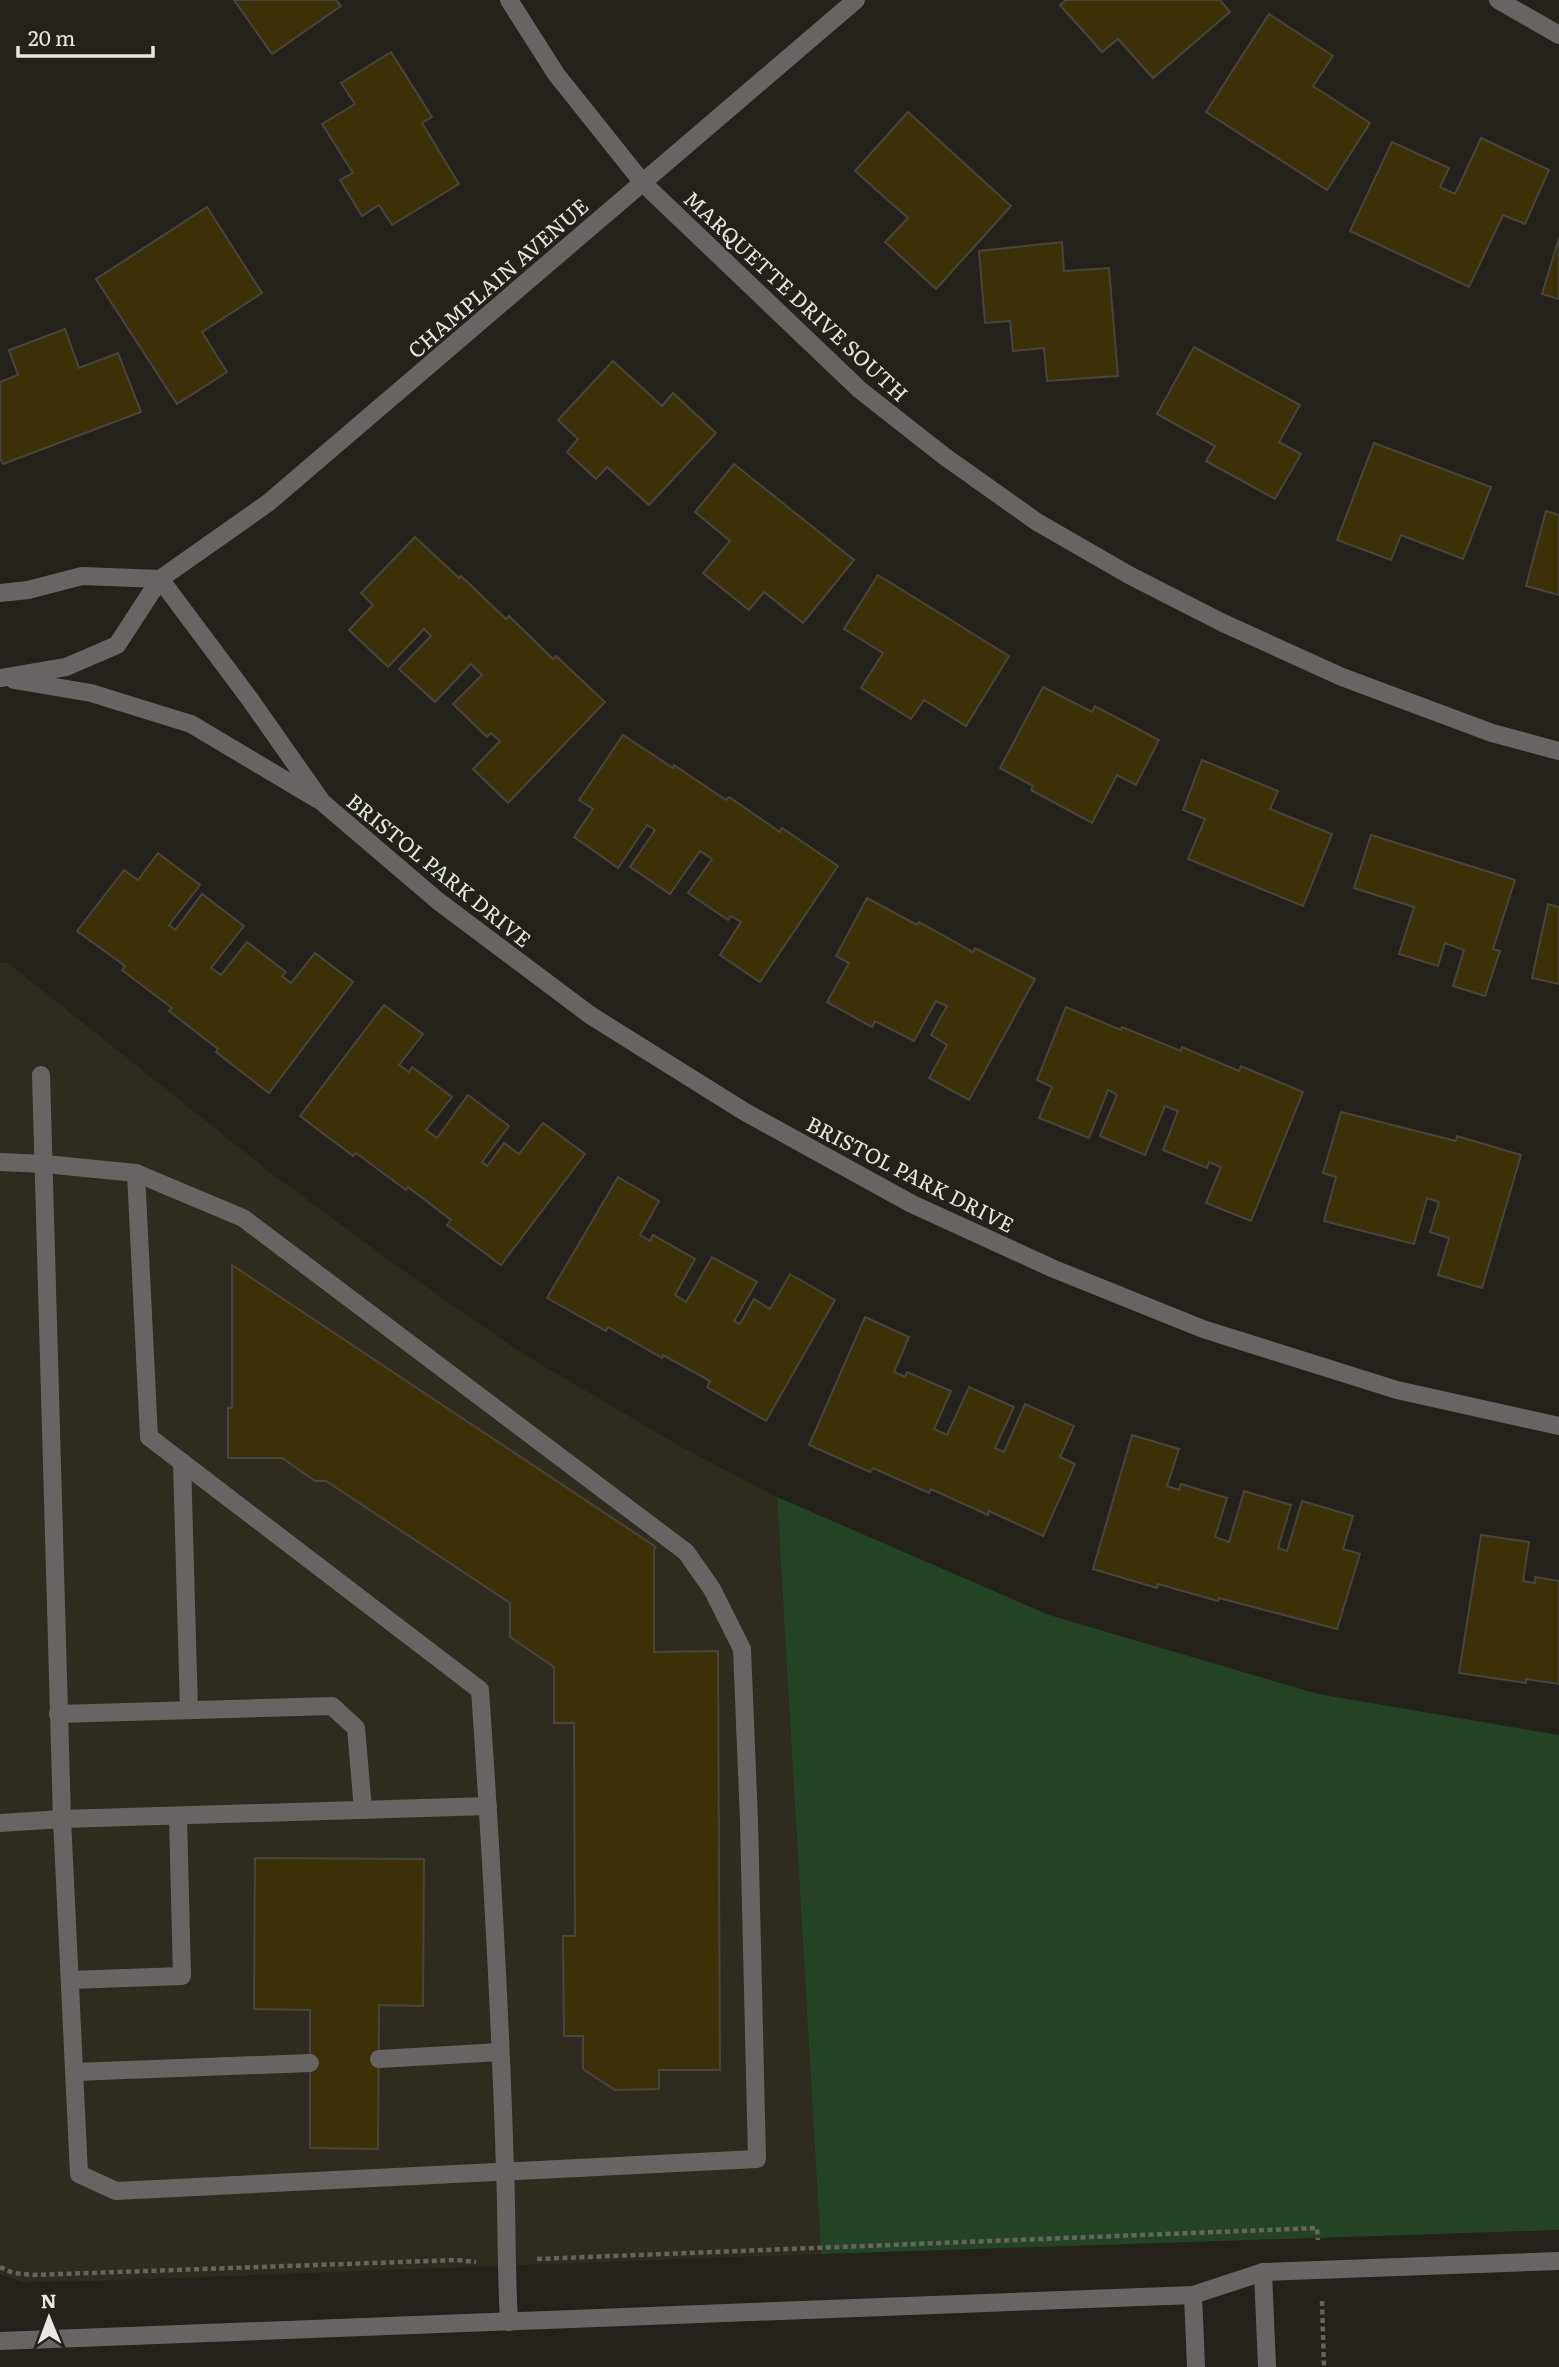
<svg xmlns="http://www.w3.org/2000/svg" width="1559" height="2367" viewBox="0 0 1559 2367" font-family="Literata,serif">
	<rect width="100%" height="100%" fill="#24221b"/>
	<polygon fill="#2f2b1e" points="0,963 8,963 271,1173 401,1269 517,1350 676,1444 777,1497 821,2254 93,2281 22,2282 0,2274"/>
	<polygon fill="#244324" points="777,1497 1049,1615 1318,1694 1559,1735 1559,2230 821,2254"/>
	<g fill="#3c3007" stroke="#47453d" stroke-width="2">
		<polygon points="234,0 336,0 341,6 272,54"/>
		<polygon points="1066,0 1220,0 1230,12 1153,78 1118,39 1102,52 1060,5"/>
		<polygon points="1269,14 1333,56 1313,86 1370,123 1327,190 1206,112"/>
		<polygon points="391,52 432,117 422,123 459,184 392,225 379,205 362,216 340,180 353,173 322,124 355,104 341,83"/>
		<polygon points="908,112 1011,206 936,289 885,242 908,218 855,171"/>
		<polygon points="1481,138 1549,170 1525,224 1503,215 1469,287 1350,231 1392,142 1449,168 1440,187 1455,194"/>
		<polygon points="207,207 262,293 202,332 227,372 177,404 96,279"/>
		<polygon points="1559,238 1559,299 1542,294"/>
		<polygon points="1062,242 1064,271 1109,268 1118,376 1047,381 1044,348 1013,351 1010,321 985,323 979,251"/>
		<polygon points="65,329 79,368 118,353 141,412 3,464 0,458 0,382 18,375 9,350"/>
		<polygon points="1194,347 1300,405 1279,442 1301,454 1275,499 1206,461 1215,446 1157,414"/>
		<polygon points="613,361 662,406 673,393 716,433 649,505 607,467 596,479 567,452 578,439 558,420"/>
		<polygon points="1374,443 1491,487 1463,559 1401,535 1391,560 1337,540"/>
		<polygon points="734,464 854,560 803,623 764,592 749,610 703,573 730,541 695,512"/>
		<polygon points="1546,511 1559,515 1559,595 1526,586"/>
		<polygon points="415,537 459,578 461,576 506,619 509,616 553,659 556,656 605,702 508,803 473,769 500,741 491,733 487,737 453,704 482,675 471,664 435,702 399,669 431,636 424,629 388,667 349,630 373,605 361,593"/>
		<polygon points="878,575 1009,656 966,726 924,700 911,719 861,688 883,653 844,629"/>
		<polygon points="1043,687 1092,712 1095,706 1159,740 1136,785 1117,775 1092,823 1031,790 1033,786 1000,768"/>
		<polygon points="623,735 673,768 674,765 726,800 729,797 780,832 782,828 838,866 760,982 720,955 741,922 731,916 728,920 688,893 712,859 700,851 670,894 630,867 655,830 647,825 618,868 574,837 593,809 579,800"/>
		<polygon points="1202,760 1278,791 1270,809 1332,834 1303,906 1188,859 1205,819 1183,810"/>
		<polygon points="1371,835 1515,880 1493,949 1500,951 1485,996 1453,986 1464,950 1445,943 1438,966 1399,954 1414,907 1354,888"/>
		<polygon points="158,853 200,885 169,925 175,930 202,894 244,926 211,968 221,975 247,942 286,972 282,976 291,983 315,953 353,982 269,1093 216,1052 218,1049 169,1011 172,1008 122,970 125,966 77,931 124,870 138,880"/>
		<polygon points="867,898 917,925 919,922 973,952 975,948 1035,979 969,1100 929,1078 947,1045 931,1035 947,1006 936,1001 914,1041 875,1021 872,1027 827,1002 849,963 836,956"/>
		<polygon points="1548,904 1559,907 1559,984 1532,978"/>
		<polygon points="384,1005 423,1034 399,1065 409,1072 412,1067 452,1097 426,1130 437,1138 468,1095 509,1126 482,1162 487,1166 504,1143 519,1154 543,1123 585,1154 501,1265 447,1225 451,1220 408,1187 406,1190 356,1153 353,1156 300,1116"/>
		<polygon points="1066,1007 1121,1030 1122,1027 1181,1051 1182,1047 1239,1071 1241,1066 1303,1092 1251,1221 1206,1203 1221,1167 1209,1162 1207,1168 1163,1150 1178,1111 1165,1106 1145,1155 1100,1136 1117,1095 1108,1090 1089,1138 1039,1118 1052,1087 1037,1080"/>
		<polygon points="1341,1112 1456,1141 1457,1136 1521,1155 1482,1288 1438,1275 1449,1238 1430,1232 1439,1202 1427,1198 1414,1244 1324,1221 1336,1177 1323,1173"/>
		<polygon points="618,1177 659,1201 640,1235 650,1241 653,1235 695,1259 675,1295 686,1302 712,1257 757,1282 734,1321 740,1324 754,1299 770,1309 790,1274 835,1300 766,1421 707,1387 710,1381 663,1355 662,1358 608,1327 606,1331 547,1298"/>
		<polygon points="232,1265 656,1547 654,1550 654,1652 718,1651 720,2070 659,2070 659,2089 615,2090 583,2069 583,2036 564,2036 563,1936 575,1936 574,1723 554,1723 554,1667 510,1637 510,1603 326,1481 315,1481 282,1458 228,1458 228,1408 232,1408"/>
		<polygon points="865,1317 909,1337 894,1372 905,1377 907,1372 951,1391 934,1429 947,1435 969,1387 1014,1407 995,1448 1004,1452 1025,1404 1074,1426 1060,1457 1075,1464 1043,1536 989,1511 988,1515 931,1489 929,1493 873,1468 870,1472 809,1445"/>
		<polygon points="1132,1435 1179,1449 1167,1486 1179,1490 1181,1484 1227,1498 1215,1537 1229,1542 1244,1491 1291,1505 1278,1548 1287,1551 1302,1501 1353,1516 1343,1549 1360,1554 1337,1629 1219,1598 1218,1601 1158,1584 1157,1588 1093,1569"/>
		<polygon points="1481,1535 1529,1542 1523,1581 1535,1583 1535,1577 1559,1581 1559,1684 1526,1679 1526,1683 1459,1673"/>
		<polygon points="255,1858 424,1859 423,2006 379,2005 378,2149 310,2148 310,2010 254,2009"/>
	</g>
	<g fill="none" stroke-linecap="round" stroke-linejoin="round">
		<g stroke="#65635d" stroke-width="4.5" stroke-dasharray="5 3.5" stroke-linecap="butt">
			<polyline points="537,2259 1317,2228 1318,2240"/>
			<polyline points="0,2267 13,2273 33,2275 457,2260 476,2262"/>
			<polyline points="1322,2301 1324,2367"/>
		</g>
		<g stroke="#696464" stroke-width="18">
			<polyline points="41,1075 62,1819 79,2174 116,2191 757,2159 749,1821 742,1649 712,1589 686,1552 243,1218 136,1173"/>
			<path d="M0,1162L45,1164L136,1173L149,1437L480,1690C491,1849 500,2009 505,2168C507,2219 506,2270 509,2322"/>
			<polyline points="182,1462 189,1710"/>
			<polyline points="58,1714 332,1706 356,1728 363,1810"/>
			<polyline points="0,1823 62,1819 488,1806"/>
			<polyline points="70,1980 182,1976 178,1817"/>
			<polyline points="379,2059 500,2052"/>
			<polyline points="75,2072 310,2063"/>
			<polyline points="1263,2272 1267,2367"/>
			<polyline points="1193,2295 1196,2367"/>
			<polyline points="0,2341 1193,2295 1263,2272 1559,2261"/>
		</g>
		<g stroke="#696464" stroke-width="18">
			<polyline points="509,0 556,74 643,183 860,390 944,456 1037,522 1129,575 1223,623 1342,677 1492,733 1559,751"/>
			<polyline points="1498,0 1559,35"/>
			<polyline points="160,579 249,698 322,802 438,901 590,1015 745,1112 912,1204 1054,1269 1203,1329 1397,1390 1559,1426"/>
			<polyline points="0,593 28,590 82,576 160,579"/>
			<polyline points="0,678 66,667 117,645 160,579 268,503 856,0"/>
			<polyline points="14,680 91,693 191,724 317,799"/>
		</g>
	</g>
	<g text-anchor="middle" dominant-baseline="central" stroke-width="5" stroke-linejoin="round" paint-order="stroke">
		<g font-size="21" fill="#e7e6e1" stroke="#24221b">
			<text transform="translate(497 277) rotate(-41)">CHAMPLAIN AVENUE</text>
			<text transform="translate(797 295) rotate(43)">MARQUETTE DRIVE SOUTH</text>
			<text transform="translate(440 869) rotate(39)">BRISTOL PARK DRIVE</text>
			<text transform="translate(911 1173) rotate(27)">BRISTOL PARK DRIVE</text>
		</g>
	</g>
	<g transform="translate(49 2318) rotate(359)" stroke="#24221b" stroke-width="5" paint-order="stroke">
	<path d="M0-5L12 26L0 18L-12 26Z" fill="#e7e6e1"/>
	<text y="-10" font-size="19" font-weight="bold" text-anchor="middle" fill="#e7e6e1">N</text>
	</g>
	<path d="M18 46v10h135v-10" fill="none" stroke="#e7e6e1" stroke-width="3.5"/>
	<text x="28" y="46" font-size="21" fill="#e7e6e1" stroke="#24221b" stroke-width="5" paint-order="stroke">20 m</text>
</svg>
